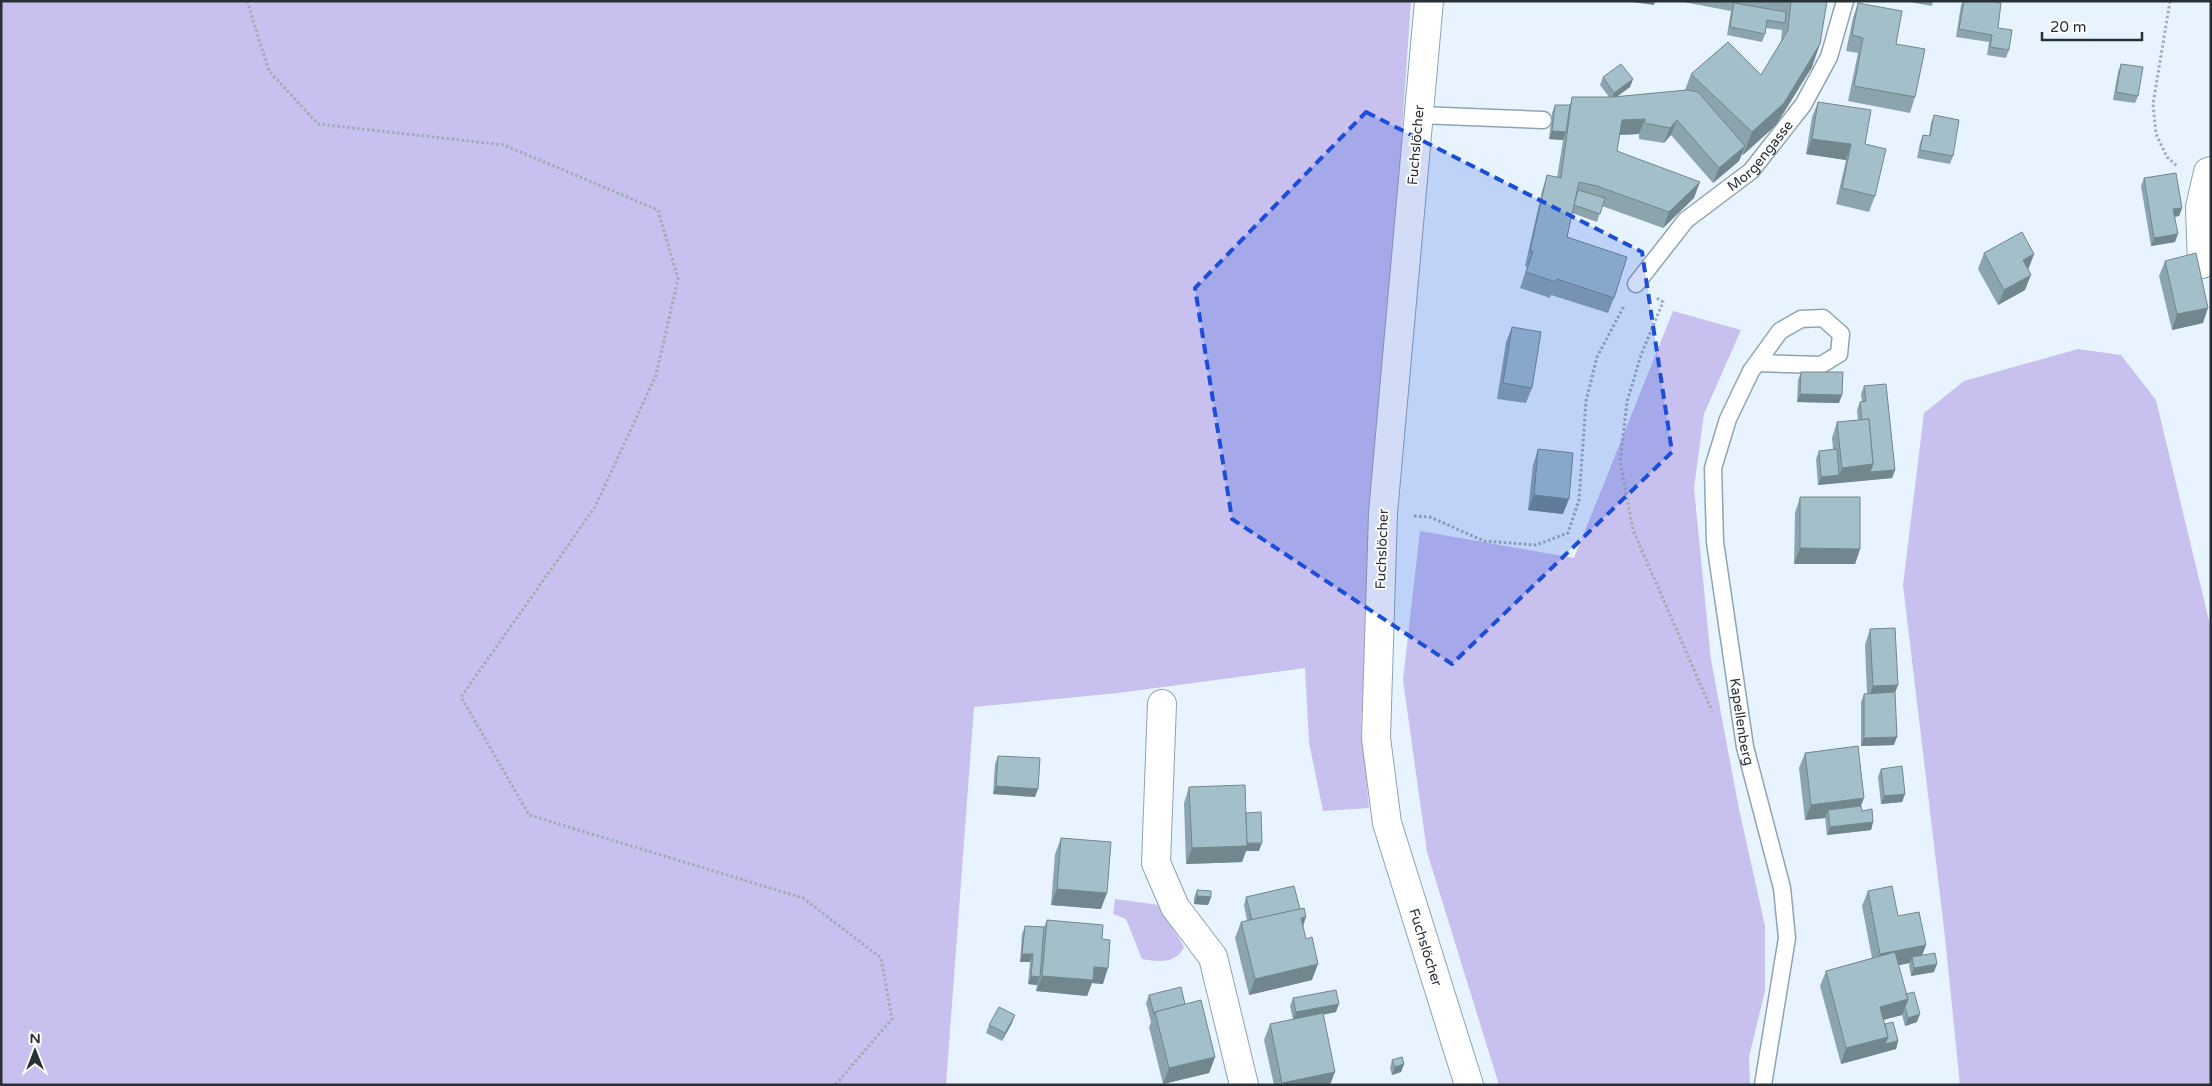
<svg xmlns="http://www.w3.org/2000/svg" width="2212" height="1086" viewBox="0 0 2212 1086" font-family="'Varela Round',sans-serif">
	<rect width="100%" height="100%" fill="#e7f4ff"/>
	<g fill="#c8c0ee">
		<polygon points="1,1 1411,1 1361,723 1369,808 1323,811 1309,742 1305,668 1118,693 974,707 946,1085 1,1085"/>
		<polygon points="1673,311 1741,330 1704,414 1694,488 1711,660 1739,809 1765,926 1765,991 1749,1057 1750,1085 1499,1085 1427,852 1403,680 1420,531 1574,558"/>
		<polygon points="2078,349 2121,355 2156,400 2211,629 2211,1085 1960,1085 1945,937 1903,585 1924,413 1964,381"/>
		<path d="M1115,899L1159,905L1184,947C1176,964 1159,962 1142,959L1126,919L1113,914Z"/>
	</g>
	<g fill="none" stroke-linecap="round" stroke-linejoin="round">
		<g stroke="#8fa3b4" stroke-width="19">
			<g id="service">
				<polyline points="1419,115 1543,120"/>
				<path id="s1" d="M1636,284L1686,220L1751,171L1803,105L1829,57L1845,1"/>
				<path id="s2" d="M1757,363L1821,365L1839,354L1841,334L1823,318L1801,319L1780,331L1751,371L1728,419L1713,468L1715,542L1745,747L1782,888L1787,938L1763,1085"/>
			</g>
		</g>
		<g stroke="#8fa3b4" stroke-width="30">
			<g id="minor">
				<polyline points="2202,264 2200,207 2208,172 2211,171"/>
				<polyline points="1162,704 1156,863 1175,907 1213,957 1244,1085"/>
			</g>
		</g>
		<g stroke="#8fa3b4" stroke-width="30">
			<g id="tertiary">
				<path id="s3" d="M1429,1L1383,513L1376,738L1387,823L1469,1085"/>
			</g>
		</g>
		<g stroke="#a1acb5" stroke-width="3" stroke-dasharray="2.5 2.5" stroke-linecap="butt">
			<polyline points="247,1 269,71 318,124 504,145 658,210 678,279 656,375 595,507 461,697 529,815 803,898 881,958 892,1019 835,1085"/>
			<polyline points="2170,1 2153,104 2156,134 2167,157 2177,166"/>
			<polyline points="1657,298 1663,302 1641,355 1627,402 1620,462 1633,530 1712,711"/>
			<polyline points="1414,516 1430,517 1484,541 1536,545 1568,533 1579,500 1586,401 1597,357 1624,306"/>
		</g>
		<use href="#service" stroke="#fff" stroke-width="16"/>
		<use href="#minor" stroke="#fff" stroke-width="28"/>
		<use href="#tertiary" stroke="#fff" stroke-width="28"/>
	</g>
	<g fill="#8ca4ad">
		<polygon points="1678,1 1827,1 1812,67 1776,125 1743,155 1742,154 1739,161 1713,183 1671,135 1664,143 1639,139 1639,134 1619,135 1617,151 1694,198 1663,228 1602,206 1597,222 1572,213 1567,237 1614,298 1608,313 1551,295 1550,298 1520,288 1527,267 1525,266 1542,191 1547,175 1557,178 1563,140 1549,139 1552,113 1555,105 1570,105 1572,97 1609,97 1600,85 1603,77 1633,79 1630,87 1616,97 1685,90 1691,74 1761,75 1781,42 1782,30 1766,28 1765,34 1762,42 1727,35 1731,11"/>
		<polygon points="1904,1 1933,1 1932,6"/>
		<polygon points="1963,1 1992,1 1998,28 2009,50 2006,58 1987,55 1989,42 1956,37 1961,5"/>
		<polygon points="1858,3 1896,44 1915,97 1910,113 1848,101 1858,53 1846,51 1853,18"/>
		<polygon points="2121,64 2138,96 2135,103 2113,100 2118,72"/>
		<polygon points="1818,102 1865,144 1875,196 1869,212 1836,204 1846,160 1806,154 1812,117"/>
		<polygon points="1934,115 1953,156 1950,164 1917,158 1920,143 1923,135 1929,136 1931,123"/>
		<polygon points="2144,178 2182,208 2179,216 2175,217 2175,242 2151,246 2141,186"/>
		<polygon points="1984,253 2034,254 2028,269 2025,290 1998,305 1978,269"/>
		<polygon points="2165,261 2203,323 2172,330 2159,276"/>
		<polygon points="1512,327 1532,388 1526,403 1497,399 1506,342"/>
		<polygon points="1801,372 1839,403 1797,402 1798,380"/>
		<polygon points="1864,386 1895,470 1892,478 1818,485 1816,459 1819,451 1833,449 1832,438 1837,422 1858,420 1857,410 1860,402 1862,401 1861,394"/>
		<polygon points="1538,449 1563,514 1528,510 1533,465"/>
		<polygon points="1800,497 1860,549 1855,564 1794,564 1795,513"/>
		<polygon points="1870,629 1898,685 1895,692 1894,745 1861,746 1861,702 1864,694 1867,694 1865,645"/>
		<polygon points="1805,753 1861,806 1862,811 1873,822 1871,830 1827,835 1825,818 1805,820 1799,768"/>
		<polygon points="998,756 1035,797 993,794 995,764"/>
		<polygon points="1881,769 1905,794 1902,802 1881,804 1878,777"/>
		<polygon points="1189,787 1246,813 1259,851 1246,851 1242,862 1186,864 1184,803"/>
		<polygon points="1061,838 1101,909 1051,905 1055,854"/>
		<polygon points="1197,890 1211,897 1208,905 1194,904 1194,898"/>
		<polygon points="1868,891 1898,916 1926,945 1922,955 1934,972 1911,976 1909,965 1910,963 1898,965 1906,994 1917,1022 1905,1026 1902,1015 1883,1020 1885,1024 1898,1041 1896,1049 1841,1064 1820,986 1826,971 1872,958 1862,906"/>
		<polygon points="1246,897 1303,926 1312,980 1249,995 1235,938 1241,922 1247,921 1244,905"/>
		<polygon points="1047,920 1102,939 1103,984 1092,983 1087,996 1036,991 1037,985 1028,984 1030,962 1020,962 1022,934 1025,926 1044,927"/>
		<polygon points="1149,995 1185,1004 1215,1057 1209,1073 1163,1084 1149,1027 1151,1022 1146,1003"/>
		<polygon points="1293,998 1336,1012 1323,1015 1330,1085 1274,1085 1264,1040 1270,1024 1293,1019 1290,1006"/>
		<polygon points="1012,1023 1002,1041 986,1033 989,1025"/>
		<polygon points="1392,1060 1404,1064 1401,1072 1392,1075 1390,1068"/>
	</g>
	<g fill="#72868d">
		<polygon points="1624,1 1655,1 1654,5"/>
		<polygon points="1820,44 1812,67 1776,125 1743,155 1752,132"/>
		<polygon points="1633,79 1630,87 1611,101 1614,93"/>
		<polygon points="1645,119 1639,134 1616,135 1622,120"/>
		<polygon points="1677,120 1671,135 1664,143 1670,128"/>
		<polygon points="1552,131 1566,132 1563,140 1549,139"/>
		<polygon points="1812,139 1851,144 1846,160 1806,154"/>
		<polygon points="1745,146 1739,161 1713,183 1719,168"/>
		<polygon points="1700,182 1694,198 1663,228 1669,212"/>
		<polygon points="2182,208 2179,216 2171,217 2173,209"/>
		<polygon points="2178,234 2175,242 2151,246 2154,238"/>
		<polygon points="2034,254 2028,270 2023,260"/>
		<polygon points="2031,275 2025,290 1998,305 2004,290"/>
		<polygon points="2208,308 2203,323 2172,330 2177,314"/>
		<polygon points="1800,394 1842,395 1839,403 1797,402"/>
		<polygon points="1873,464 1895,470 1892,478 1818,485 1821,477 1839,475 1842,468"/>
		<polygon points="1534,495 1569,499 1563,514 1528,510"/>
		<polygon points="1800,548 1860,549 1855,564 1794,564"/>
		<polygon points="1898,685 1892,700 1867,702 1873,686"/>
		<polygon points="1897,737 1894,745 1861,746 1864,738"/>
		<polygon points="996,786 1038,789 1035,797 993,794"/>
		<polygon points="1905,794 1902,802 1881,804 1884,796"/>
		<polygon points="1864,798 1858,814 1828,810 1825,818 1805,820 1811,805"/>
		<polygon points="1873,822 1871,830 1827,835 1830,827"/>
		<polygon points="1262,843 1259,851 1246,851 1242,862 1186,864 1192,848 1244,844"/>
		<polygon points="1057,889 1107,893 1101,909 1051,905"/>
		<polygon points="1197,896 1211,897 1208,905 1194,904"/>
		<polygon points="1306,917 1301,933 1301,918"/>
		<polygon points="1926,945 1920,961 1912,957 1910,963 1874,970 1880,954"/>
		<polygon points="1022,954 1033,954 1030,962 1020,962"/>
		<polygon points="1318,964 1312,980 1249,995 1255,979"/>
		<polygon points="1937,964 1934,972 1911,976 1914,968"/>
		<polygon points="1094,967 1108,968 1103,984 1092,983 1087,996 1036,991 1042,976"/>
		<polygon points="1031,976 1040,977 1037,985 1028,984"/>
		<polygon points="1908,999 1902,1015 1874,1022 1880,1007"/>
		<polygon points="1339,1004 1336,1012 1293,1020 1296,1012"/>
		<polygon points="1920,1014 1917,1022 1905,1026 1908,1018"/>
		<polygon points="1015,1015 1012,1023 1002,1041 1005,1033"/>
		<polygon points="1888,1037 1898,1041 1896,1049 1841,1064 1846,1048"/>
		<polygon points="1215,1057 1209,1073 1163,1084 1169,1068"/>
		<polygon points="1404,1064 1401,1072 1392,1075 1395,1067"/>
		<polygon points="1335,1072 1330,1085 1282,1085 1282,1083"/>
	</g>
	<g fill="#a3bfc9" stroke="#72868d">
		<polygon points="1791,1 1827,1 1820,44 1784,103 1752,132 1691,74 1728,42 1761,75 1788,30"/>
		<polygon points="1964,1 1992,1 2001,3 1998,28 2012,30 2009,50 1990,47 1992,35 1959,29"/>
		<polygon points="1734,3 1786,12 1785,23 1767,20 1765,34 1730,27"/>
		<polygon points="1858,3 1902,11 1896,44 1925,49 1915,97 1854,86 1863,38 1852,35"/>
		<polygon points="1621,64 1633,79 1614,93 1603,77"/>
		<polygon points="2121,64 2143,67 2138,96 2116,92"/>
		<polygon points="1687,90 1698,92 1745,146 1719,168 1677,120 1670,128 1645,123 1645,119 1622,120 1617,151 1700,182 1669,212 1597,186 1579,182 1567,237 1627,257 1614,298 1557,279 1556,282 1526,272 1533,251 1530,251 1547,175 1561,178 1572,97 1613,97"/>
		<polygon points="1818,102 1871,110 1865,144 1886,149 1875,196 1842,188 1851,144 1812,139"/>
		<polygon points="1555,105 1570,105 1566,132 1552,131"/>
		<polygon points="1934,115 1959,120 1953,156 1920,150 1923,135 1930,136"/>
		<polygon points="2176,173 2182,208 2173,209 2178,234 2154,238 2144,178"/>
		<polygon points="1578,190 1605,198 1600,214 1574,205"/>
		<polygon points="2022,232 2034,254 2023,260 2031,275 2004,290 1984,253"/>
		<polygon points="2196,253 2208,308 2177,314 2165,261"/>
		<polygon points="1512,327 1541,332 1532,388 1503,383"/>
		<polygon points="1801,372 1843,372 1842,395 1800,394"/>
		<polygon points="1886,384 1895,470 1870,472 1873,464 1869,419 1862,420 1860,402 1866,401 1864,386"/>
		<polygon points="1869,419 1873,464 1842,468 1837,422"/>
		<polygon points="1538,449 1573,453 1569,499 1534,495"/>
		<polygon points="1837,449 1839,475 1821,477 1819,451"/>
		<polygon points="1800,497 1860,497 1860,549 1800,548"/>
		<polygon points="1895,628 1898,685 1873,686 1870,629"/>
		<polygon points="1895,692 1897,737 1864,738 1864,694"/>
		<polygon points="1858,746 1864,798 1811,805 1805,753"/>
		<polygon points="998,756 1040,758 1038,789 996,786"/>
		<polygon points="1902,766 1905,794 1884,796 1881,769"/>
		<polygon points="1245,785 1247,846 1192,848 1189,787"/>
		<polygon points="1861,806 1862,811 1872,809 1873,822 1830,827 1828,810"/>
		<polygon points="1261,812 1262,843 1247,843 1246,813"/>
		<polygon points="1061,838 1111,842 1107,893 1057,889"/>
		<polygon points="1294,886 1300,909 1252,920 1246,897"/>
		<polygon points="1892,886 1898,916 1919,912 1926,945 1880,954 1868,891"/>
		<polygon points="1197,890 1211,891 1211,897 1197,896"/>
		<polygon points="1304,908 1306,917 1301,918 1306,939 1312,937 1318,964 1255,979 1241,922"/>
		<polygon points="1047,920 1103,925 1102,939 1110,940 1108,968 1094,967 1093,980 1042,976"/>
		<polygon points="1025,926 1044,927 1040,977 1031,976 1033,954 1022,954"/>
		<polygon points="1895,952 1908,999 1880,1007 1888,1037 1846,1048 1826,971"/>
		<polygon points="1935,953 1937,964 1914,968 1912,957"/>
		<polygon points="1181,987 1185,1004 1155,1012 1154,1014 1149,995"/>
		<polygon points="1336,990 1339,1004 1296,1012 1293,998"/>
		<polygon points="1914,992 1920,1014 1908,1018 1905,1007 1908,999 1906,994"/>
		<polygon points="1201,1000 1215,1057 1169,1068 1155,1012"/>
		<polygon points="999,1007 1015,1015 1005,1033 989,1025"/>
		<polygon points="1323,1013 1335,1072 1282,1083 1270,1024"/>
		<polygon points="1893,1022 1898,1041 1885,1044 1888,1037 1885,1024"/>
		<polygon points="1402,1057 1404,1064 1395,1067 1392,1060"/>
	</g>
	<path fill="#1d4ed8" fill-opacity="0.2" stroke="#1d4ed8" stroke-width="4" stroke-dasharray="10 6" stroke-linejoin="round" d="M1366,112L1642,252L1672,452L1452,664L1232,519L1195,288Z"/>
	<g text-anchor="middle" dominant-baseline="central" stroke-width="4" stroke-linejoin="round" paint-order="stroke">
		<g font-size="14" fill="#283037" stroke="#fff">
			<text transform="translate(1416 145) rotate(-85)">Fuchslöcher</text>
			<text stroke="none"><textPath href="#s1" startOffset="180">Morgengasse</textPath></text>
			<text transform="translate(1382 549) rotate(-88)">Fuchslöcher</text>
			<text stroke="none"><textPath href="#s2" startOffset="585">Kapellenberg</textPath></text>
			<text stroke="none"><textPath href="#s3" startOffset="955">Fuchslöcher</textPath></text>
		</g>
	</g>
	<rect width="2212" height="1086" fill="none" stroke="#283037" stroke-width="5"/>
	<g transform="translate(35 1051)" stroke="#ffffff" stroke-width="4" paint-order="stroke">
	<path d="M0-4L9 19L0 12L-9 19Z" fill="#283037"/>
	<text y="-8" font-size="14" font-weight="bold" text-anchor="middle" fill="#283037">N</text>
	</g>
	<path d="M2042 32v8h100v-8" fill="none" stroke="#283037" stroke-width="2.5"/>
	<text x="2050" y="32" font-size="15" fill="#283037" stroke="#ffffff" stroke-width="4" paint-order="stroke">20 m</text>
</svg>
